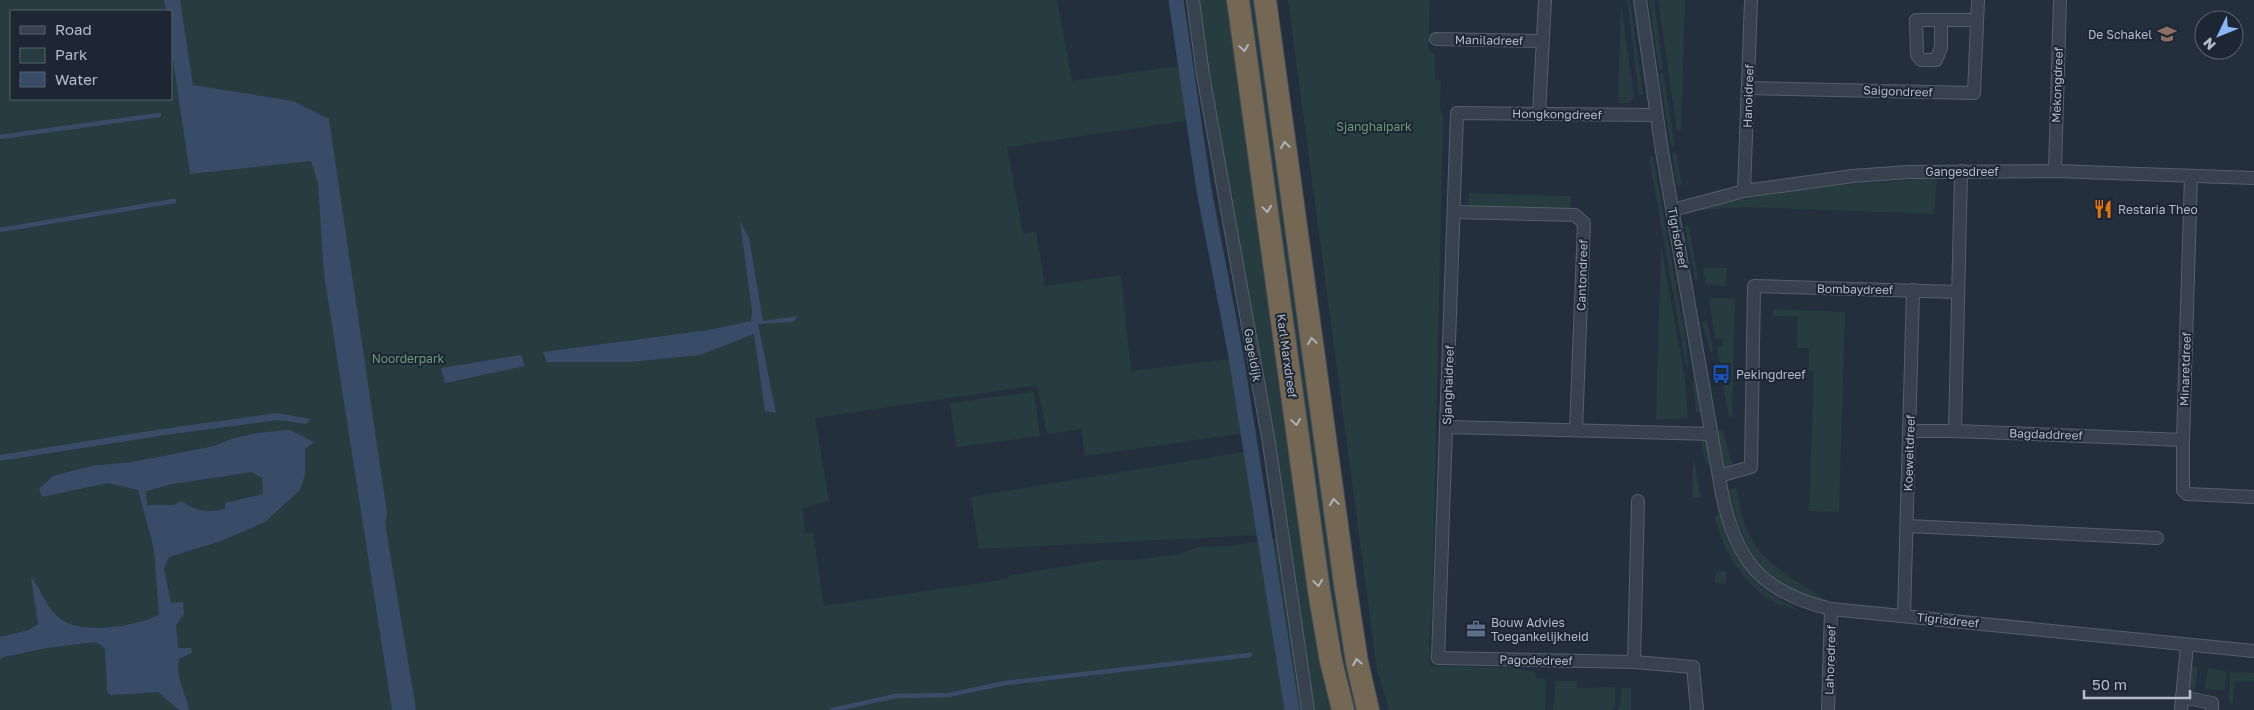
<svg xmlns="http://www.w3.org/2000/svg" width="2254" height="710" viewBox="0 0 2254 710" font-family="'Golos Text',sans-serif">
	<rect width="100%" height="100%" fill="#242f3e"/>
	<g fill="#263c3f" fill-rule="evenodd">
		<path d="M0,0H1057L1072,81L1187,65L1197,119L1007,147L1023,234L1036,231L1045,286L1121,275L1131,371L1240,358L1251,432L1085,456L1081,429L1047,434L1037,385L815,418L829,501L803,508L805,533L813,532L824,606L1008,579V576L1103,560H1136L1179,554L1199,547L1229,546L1282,538L1308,710H0ZM11,11H171V99H11Z"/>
		<path d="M1198,0H1229L1316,627L1331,710H1315C1280,473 1233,237 1198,0Z"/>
		<polygon points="1243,0 1257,0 1359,710 1347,710"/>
		<polygon points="1288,0 1430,0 1428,49 1435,54 1435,79 1441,80 1440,106 1443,118 1432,611 1429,645 1431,666 1512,668 1535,672 1536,678 1546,679 1545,710 1389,710 1377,670"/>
		<polygon points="1627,0 1630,0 1643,94 1639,94"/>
		<polygon points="1649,0 1654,0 1663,69 1659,70"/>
		<polygon points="1658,0 1685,0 1681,131 1677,131"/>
		<polygon points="1621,4 1634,97 1630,103 1618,103"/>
		<polygon points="1659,73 1663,73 1675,146 1671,146"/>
		<polygon points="1676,152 1682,185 1677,186 1672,153"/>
		<polygon points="1653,156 1686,341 1688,366 1686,366 1649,157"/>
		<path d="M1937,178L1934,214L1747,207L1699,210C1776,189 1857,183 1937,178Z"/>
		<polygon points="1469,193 1571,196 1570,210 1468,206"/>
		<polygon points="1685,226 1689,226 1698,279 1695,280"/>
		<polygon points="1661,245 1685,380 1688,418 1656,420"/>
		<polygon points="1703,267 1727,268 1726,286 1706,285"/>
		<polygon points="1709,298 1734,298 1735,302 1732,417 1729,417 1722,380 1725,379 1723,368 1720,368 1717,347 1723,346 1722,338 1715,339"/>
		<polygon points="1773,309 1845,312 1839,512 1809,511 1814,372 1809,371 1809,348 1797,348 1798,317 1773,316"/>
		<polygon points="1707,320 1713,352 1711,353 1702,322"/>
		<polygon points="1693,367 1702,411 1696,413 1692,368"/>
		<polygon points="1034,392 1040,436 956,447 950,403"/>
		<polygon points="1723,430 1733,467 1725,467 1718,431"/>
		<polygon points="1707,440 1711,464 1708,465 1705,463 1701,441"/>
		<polygon points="1256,450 1269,531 1260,535 979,549 971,497"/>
		<polygon points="1693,460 1694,460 1701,498 1692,498"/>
		<path d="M1736,487C1739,499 1741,513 1745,525C1759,563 1795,580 1827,600V602C1764,586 1742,550 1729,490Z"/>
		<path d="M1721,514C1727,547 1744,575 1772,595C1780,601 1792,604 1798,610C1755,604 1722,555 1715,516Z"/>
		<polygon points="1716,571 1726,571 1726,584 1715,583"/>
		<polygon points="2192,666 2198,667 2195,691 2189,689"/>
		<polygon points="2208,668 2226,671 2225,690 2205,689"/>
		<polygon points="2230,672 2254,673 2254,681 2234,681 2233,703 2229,703"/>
		<polygon points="1556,681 1577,681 1577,688 1615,687 1615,706 1611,710 1553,710"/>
		<polygon points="1621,688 1631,688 1631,710 1617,710 1620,705"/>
	</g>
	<g fill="#394c67" fill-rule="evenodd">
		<polygon points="164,0 180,0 193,85 293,101 329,119 387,513 385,523 416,710 392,710 324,274 318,183 311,161 190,174 171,47 171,11 166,11"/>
		<polygon points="740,221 749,238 763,321 798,316 793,322 758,324 776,413 765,411 754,334 700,355 630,362 547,362 543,352 709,330 751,321 752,311"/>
		<polygon points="521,355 525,366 445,383 441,368"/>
		<polygon points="277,413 310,419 307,424 278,420 165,435 0,461 0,455 162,429"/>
		<path d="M290,430L314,442L305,449V475L300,490L265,522L221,541L169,557L164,569L171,603L183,602L184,614L176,625L178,648H191L192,653L179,659C175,677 186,693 189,710H179L158,692L110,695L107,691L105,649L101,645L95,642L47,648L3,657L0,660V637L29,630L38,624L31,577C42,590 47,610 62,620C85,635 135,626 159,615L154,549L138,490L108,483L42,497L39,489L53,476L91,466L132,462L215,446C238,434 264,432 290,430ZM252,472L262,478L263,494L225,503V509C207,513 196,511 181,501L174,505H147L146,491L173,484Z"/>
	</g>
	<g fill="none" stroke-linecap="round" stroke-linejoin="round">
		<g stroke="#394c67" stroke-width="4.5">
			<polyline points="0,137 159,115"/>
			<polyline points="0,230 174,201"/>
			<polyline points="832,710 896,696 948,695 1006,683 1250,655"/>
		</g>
		<polyline stroke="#394c67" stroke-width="15" points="1176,0 1204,190 1236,356 1292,710"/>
		<g stroke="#565f6c" stroke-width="14">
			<g id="street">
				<polyline points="1193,0 1203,75 1269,443 1308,710"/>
				<path d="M1640,0L1662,151L1722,494C1736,562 1763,593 1831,609L2254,651"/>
				<polyline points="1941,21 1941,48 1936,60 1921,60 1917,55 1916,20 1977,20"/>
				<polyline points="1436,39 1542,41"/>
				<polyline points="1749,88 1974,93 1978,0"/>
				<polyline points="1539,114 1545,0"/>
				<polyline points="1656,115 1457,113 1438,658 1634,662 1693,667 1697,710"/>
				<polyline points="2055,171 2060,0"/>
				<polyline points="2191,176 2183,440 2183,490 2187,494 2254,497"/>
				<polyline points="1744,191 1751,0"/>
				<polyline points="1673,210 1744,191 1853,176 1908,172 2055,171 2254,178"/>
				<polyline points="1454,212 1575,215 1584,223 1576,430"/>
				<polyline points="1447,427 1712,434"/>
				<polyline points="1910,431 1955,431 2183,440"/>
				<polyline points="1955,431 1961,171"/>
				<polyline points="1719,476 1751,467 1754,286 1957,292"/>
				<polyline points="1907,526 2157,538"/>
				<polyline points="1904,615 1913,290"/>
				<polyline points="1634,662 1638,501"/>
				<polyline points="2182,697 2212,703 2212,710"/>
				<polyline points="1828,710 1831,609"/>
				<polyline points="2181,710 2187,645"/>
			</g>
		</g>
		<g stroke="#434c59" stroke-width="24">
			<g id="highway">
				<polyline points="1238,0 1319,591 1331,661 1343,710"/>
				<polyline points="1265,0 1345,584 1357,662 1368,710"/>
			</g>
		</g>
		<use href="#street" stroke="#38414e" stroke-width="12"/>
		<use href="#highway" stroke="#746855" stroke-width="22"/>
	</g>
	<defs><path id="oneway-chevron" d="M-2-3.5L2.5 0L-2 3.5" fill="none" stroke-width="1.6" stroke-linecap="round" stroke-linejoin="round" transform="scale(1.25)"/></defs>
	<g stroke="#aeb4bd">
		<use href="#oneway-chevron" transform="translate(1244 48) rotate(82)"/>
		<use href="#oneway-chevron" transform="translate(1285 145) rotate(-98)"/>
		<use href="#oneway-chevron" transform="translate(1267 209) rotate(82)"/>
		<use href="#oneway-chevron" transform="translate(1312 341) rotate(-98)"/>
		<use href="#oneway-chevron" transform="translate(1296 422) rotate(82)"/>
		<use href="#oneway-chevron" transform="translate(1334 502) rotate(-98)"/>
		<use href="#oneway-chevron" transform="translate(1318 583) rotate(82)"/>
		<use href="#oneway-chevron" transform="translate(1357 662) rotate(-101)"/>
	</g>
	<defs>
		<g id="school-bare" transform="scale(1.5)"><path d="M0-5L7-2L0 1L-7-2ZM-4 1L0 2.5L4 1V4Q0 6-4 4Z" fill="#8d6e63" stroke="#1d2633" stroke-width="2.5" paint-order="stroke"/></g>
		<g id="restaurant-bare" transform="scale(1.5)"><path d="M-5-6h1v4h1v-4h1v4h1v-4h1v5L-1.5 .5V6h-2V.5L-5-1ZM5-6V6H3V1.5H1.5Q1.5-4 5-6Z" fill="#e8710a" stroke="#1d2633" stroke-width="2.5" paint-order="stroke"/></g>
		<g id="bus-bare" transform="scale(1.5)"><path d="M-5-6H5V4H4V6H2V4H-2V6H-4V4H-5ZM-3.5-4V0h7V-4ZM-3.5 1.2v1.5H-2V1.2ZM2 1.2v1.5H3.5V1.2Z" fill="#1a4fb4" stroke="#1d2633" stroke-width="2.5" paint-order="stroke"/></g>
		<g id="office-bare" transform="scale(1.5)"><path d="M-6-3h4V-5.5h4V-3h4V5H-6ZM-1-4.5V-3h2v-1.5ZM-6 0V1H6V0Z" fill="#5c6f8a" stroke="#1d2633" stroke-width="2.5" paint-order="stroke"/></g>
	</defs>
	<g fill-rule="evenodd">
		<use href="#school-bare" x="2167" y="34"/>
		<use href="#restaurant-bare" x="2103" y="209"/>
		<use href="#bus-bare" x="1721" y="374"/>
		<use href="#office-bare" x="1476" y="629"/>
	</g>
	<g text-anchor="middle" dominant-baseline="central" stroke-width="4" stroke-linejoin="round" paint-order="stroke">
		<g font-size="12" fill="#b4bcc9" stroke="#1d2633" text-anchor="start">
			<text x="2152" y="34" text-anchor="end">De Schakel</text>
			<text x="2118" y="209">Restaria Theo</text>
			<text x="1736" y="374">Pekingdreef</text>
			<text x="1491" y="622">Bouw Advies<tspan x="1491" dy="14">Toegankelijkheid</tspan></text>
		</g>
		<g font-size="12" fill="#b4bcc9" stroke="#1d2633">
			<text transform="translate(1489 40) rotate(1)">Maniladreef</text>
			<text transform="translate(2057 85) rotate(-88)">Mekongdreef</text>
			<text transform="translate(1898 91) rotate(2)">Saigondreef</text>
			<text transform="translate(1748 96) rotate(-88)">Hanoidreef</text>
			<text transform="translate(1557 114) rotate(1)">Hongkongdreef</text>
			<text x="1962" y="171">Gangesdreef</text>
			<text transform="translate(1678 238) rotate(79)">Tigrisdreef</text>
			<text transform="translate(1582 275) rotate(-88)">Cantondreef</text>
			<text transform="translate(1855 289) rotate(1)">Bombaydreef</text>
			<text transform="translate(1253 355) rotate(80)">Gageldijk</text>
			<text transform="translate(1287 356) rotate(82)">Karl Marxdreef</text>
			<text transform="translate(2185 369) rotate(-88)">Minaretdreef</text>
			<text transform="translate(1448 385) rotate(-88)">Sjanghaidreef</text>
			<text transform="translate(2046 434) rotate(2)">Bagdaddreef</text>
			<text transform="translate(1909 453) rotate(-88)">Koeweitdreef</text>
			<text transform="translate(1948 620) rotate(6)">Tigrisdreef</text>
			<text transform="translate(1536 660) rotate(1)">Pagodedreef</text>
			<text transform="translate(1830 660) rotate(-88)">Lahoredreef</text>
		</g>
		<g font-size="12" fill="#6b9a76" stroke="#1d2633">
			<text x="1374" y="126">Sjanghaipark</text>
			<text x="408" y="358">Noorderpark</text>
		</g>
	</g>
	<rect x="10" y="10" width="162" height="90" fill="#1d2633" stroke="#59626f"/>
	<rect x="20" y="26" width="25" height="8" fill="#38414e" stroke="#59626f"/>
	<text x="55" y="35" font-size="15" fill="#b4bcc9">Road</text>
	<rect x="20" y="48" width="25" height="15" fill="#263c3f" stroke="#59626f"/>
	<text x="55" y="60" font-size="15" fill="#b4bcc9">Park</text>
	<rect x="20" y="72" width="25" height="15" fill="#394c67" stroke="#59626f"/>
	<text x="55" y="85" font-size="15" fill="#b4bcc9">Water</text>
	<g transform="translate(2219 35) rotate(227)"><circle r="24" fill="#1d2633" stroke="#59626f"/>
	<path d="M0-4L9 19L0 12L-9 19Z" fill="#8ab4f8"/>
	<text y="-8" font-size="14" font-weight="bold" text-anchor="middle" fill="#b4bcc9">N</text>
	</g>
	<path d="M2084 690v8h106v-8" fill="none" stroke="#b4bcc9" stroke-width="2.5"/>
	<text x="2092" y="690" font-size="15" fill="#b4bcc9" stroke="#1d2633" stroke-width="4" paint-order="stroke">50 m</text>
</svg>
